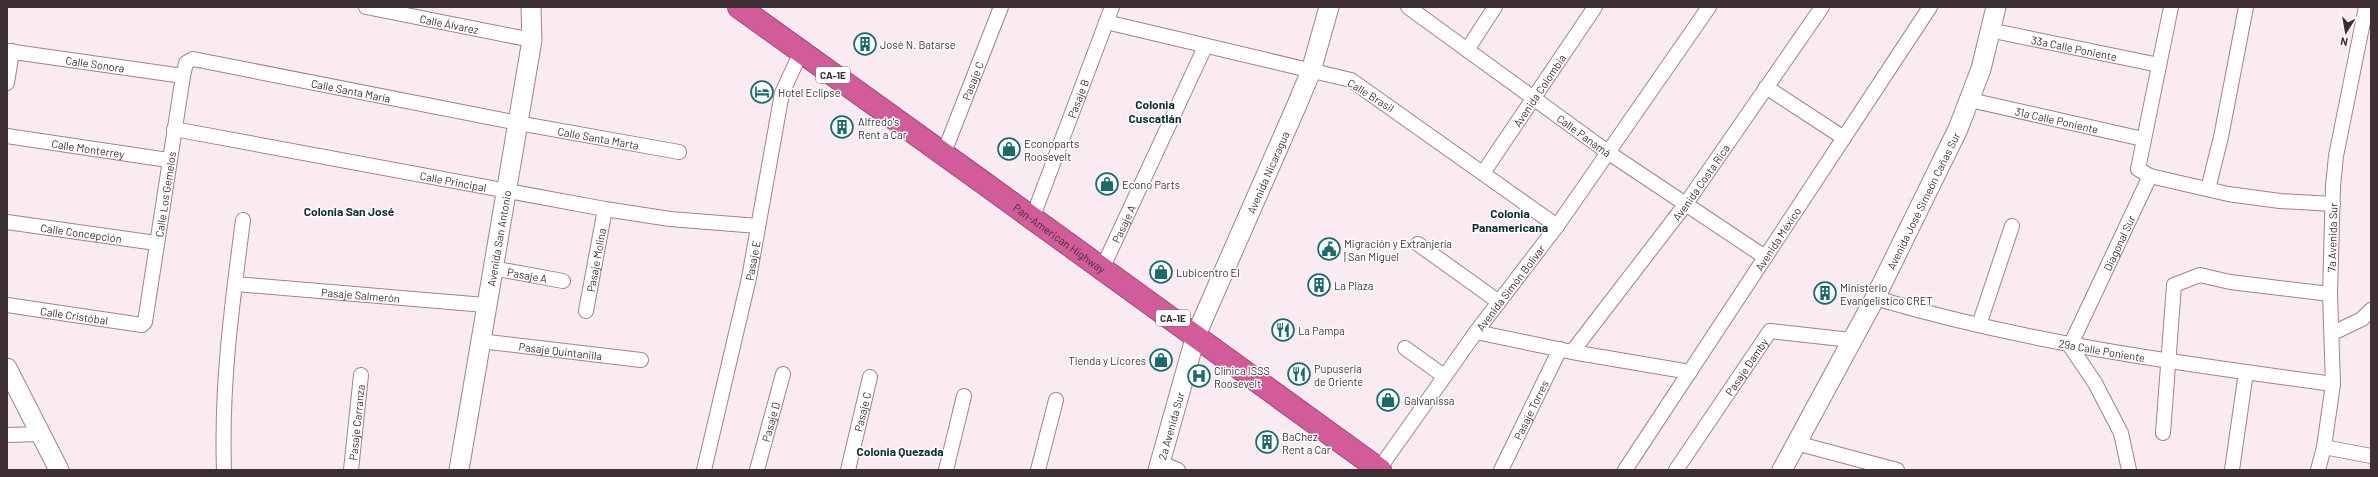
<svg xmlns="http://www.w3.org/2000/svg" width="2378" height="477" viewBox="0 0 2378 477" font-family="Barlow,sans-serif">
	<rect width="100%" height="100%" fill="#faeaf1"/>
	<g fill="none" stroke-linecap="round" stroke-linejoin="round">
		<g stroke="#a58091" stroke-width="16">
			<g id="street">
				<path id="s1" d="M366,7L532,40"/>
				<path id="s2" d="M1408,7L1609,153L1765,257"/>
				<polyline points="1106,22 1351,80 1557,226"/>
				<path id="s3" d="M1989,30L2159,65"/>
				<polyline points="1467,50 1495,7"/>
				<path id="s4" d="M7,51L183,76"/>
				<polyline points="7,83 12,51"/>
				<polyline points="1766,87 1844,138"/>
				<path id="s5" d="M1970,100L2143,139"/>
				<path id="s6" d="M174,129L605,209L670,219L758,226"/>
				<path id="s7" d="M7,136L168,160"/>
				<path id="s8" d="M943,155L1001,7"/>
				<path id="s9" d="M1483,173L1595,7"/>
				<polyline points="2150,176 2228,194 2280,201 2333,204"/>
				<polyline points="2208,189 2221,137 2246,7"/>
				<path id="s10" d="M1032,219L1112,7"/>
				<path id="s11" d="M7,222L156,243"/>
				<polyline points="1418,244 1499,302"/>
				<path id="s12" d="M492,268L563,281"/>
				<path id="s13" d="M1102,269L1205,47"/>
				<path id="s14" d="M235,284L485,305"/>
				<path id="s15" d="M1875,298C2027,343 2176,363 2333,384"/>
				<path id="s16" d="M7,305L142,325L145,322L183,76L186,63L193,59L518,123L679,152"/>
				<path id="s17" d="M586,311L605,209"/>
				<polyline points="1979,325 2012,226"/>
				<polyline points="1476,332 1572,352 1690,372"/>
				<polyline points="2333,333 2362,319 2371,310"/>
				<path id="s18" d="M480,341L641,360"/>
				<polyline points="1405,348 1444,376"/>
				<path id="s19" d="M1572,352L1685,205L1822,7"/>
				<polyline points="2163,433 2174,285 2200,275 2230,282 2330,294"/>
				<polyline points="7,435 40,434"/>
				<polyline points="1796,443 1897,470"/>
				<polyline points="2324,447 2371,456"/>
				<polyline points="1160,463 1178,470"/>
				<path id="s20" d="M1379,469L1476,332L1557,226L1709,7"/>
				<path d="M224,470C221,384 232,305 243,220"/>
				<path id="s21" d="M351,470L361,375"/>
				<path id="s22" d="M704,470L749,278L782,93L801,52"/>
				<path id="s23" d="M757,470L783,374"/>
				<path id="s24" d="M848,470L870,377"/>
				<polyline points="946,470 964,396"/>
				<polyline points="1038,470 1056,400"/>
				<path id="s25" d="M1501,470L1560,349"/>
				<path id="s26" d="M1625,470L1930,7"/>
				<path id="s27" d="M1676,470L1770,331L1851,340"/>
				<path id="s28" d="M2129,470L2121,433L2095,383L2070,346L2150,176L2138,169L2171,7"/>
				<polyline points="2232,470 2246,372"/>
				<path id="s29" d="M2318,470L2324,447L2333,384L2330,294L2333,186L2336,156L2366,7"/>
			</g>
		</g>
		<g stroke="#a58091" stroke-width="21">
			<g id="secondary">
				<polyline points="7,368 59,470"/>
				<path id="s30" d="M459,470L532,40L531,7"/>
				<path id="s31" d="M1158,470L1196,335L1296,107L1311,71L1329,7"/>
				<path id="s32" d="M1782,470L1875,298L1958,129L1981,69L1996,7"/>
			</g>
		</g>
		<g stroke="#9e4c77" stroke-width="24">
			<g id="highway">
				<path id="s33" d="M739,7C953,161 1167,314 1380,470"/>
			</g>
		</g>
		<use href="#street" stroke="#fff" stroke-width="14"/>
		<use href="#secondary" stroke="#fff" stroke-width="19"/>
		<use href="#highway" stroke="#d25c9a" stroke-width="22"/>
	</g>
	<defs>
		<g id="building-ring" transform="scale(1.15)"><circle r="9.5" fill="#fff" stroke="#1c696d" stroke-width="1.5"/><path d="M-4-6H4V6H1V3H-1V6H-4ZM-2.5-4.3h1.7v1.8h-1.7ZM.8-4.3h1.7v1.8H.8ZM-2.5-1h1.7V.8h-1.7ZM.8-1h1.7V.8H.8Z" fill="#1c696d"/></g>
		<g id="hotel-ring" transform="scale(1.15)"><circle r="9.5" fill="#fff" stroke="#1c696d" stroke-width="1.5"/><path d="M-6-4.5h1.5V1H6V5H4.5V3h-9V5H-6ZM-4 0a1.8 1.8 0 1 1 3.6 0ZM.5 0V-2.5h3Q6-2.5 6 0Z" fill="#1c696d"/></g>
		<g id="shop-ring" transform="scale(1.15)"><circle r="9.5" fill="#fff" stroke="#1c696d" stroke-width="1.5"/><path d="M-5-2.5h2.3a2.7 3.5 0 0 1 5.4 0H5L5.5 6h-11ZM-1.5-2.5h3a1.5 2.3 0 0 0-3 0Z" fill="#1c696d"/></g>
		<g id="civic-ring" transform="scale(1.15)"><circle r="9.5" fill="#fff" stroke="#1c696d" stroke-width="1.5"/><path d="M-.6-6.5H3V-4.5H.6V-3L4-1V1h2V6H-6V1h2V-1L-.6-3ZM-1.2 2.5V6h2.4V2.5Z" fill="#1c696d"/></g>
		<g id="restaurant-ring" transform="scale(1.15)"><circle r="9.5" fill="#fff" stroke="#1c696d" stroke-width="1.5"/><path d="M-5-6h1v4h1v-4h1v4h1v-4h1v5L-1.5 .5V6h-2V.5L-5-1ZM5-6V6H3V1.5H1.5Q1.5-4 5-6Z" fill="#1c696d"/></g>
		<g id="hospital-ring" transform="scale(1.15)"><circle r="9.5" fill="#fff" stroke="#1c696d" stroke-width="1.5"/><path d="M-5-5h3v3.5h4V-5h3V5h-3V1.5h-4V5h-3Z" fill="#1c696d"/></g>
	</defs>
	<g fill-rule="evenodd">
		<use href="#building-ring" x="865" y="44"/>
		<use href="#hotel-ring" x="762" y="92"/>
		<use href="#building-ring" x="842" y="127"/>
		<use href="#shop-ring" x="1009" y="149"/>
		<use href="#shop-ring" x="1107" y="184"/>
		<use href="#civic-ring" x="1329" y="249"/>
		<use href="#shop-ring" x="1161" y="272"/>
		<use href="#building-ring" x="1319" y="285"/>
		<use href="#building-ring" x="1825" y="293"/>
		<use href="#restaurant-ring" x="1283" y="330"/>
		<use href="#shop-ring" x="1161" y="360"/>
		<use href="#restaurant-ring" x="1299" y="374"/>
		<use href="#hospital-ring" x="1199" y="376"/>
		<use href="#shop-ring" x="1388" y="400"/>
		<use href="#building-ring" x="1267" y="442"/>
	</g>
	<g text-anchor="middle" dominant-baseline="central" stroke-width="3" stroke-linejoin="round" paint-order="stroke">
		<g fill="#fff" stroke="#786d72" stroke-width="1">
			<rect x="816" y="67" width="34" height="16" rx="3"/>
			<rect x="1156" y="310" width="34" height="16" rx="3"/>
		</g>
		<g font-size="10" font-weight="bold" fill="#3e2f36">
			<text x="833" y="75">CA-1E</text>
			<text x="1173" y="318">CA-1E</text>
		</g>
		<g font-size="11" fill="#3e2f36" stroke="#fff">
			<text stroke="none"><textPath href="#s1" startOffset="85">Calle Álvarez</textPath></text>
			<text stroke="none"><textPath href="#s3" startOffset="87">33a Calle Poniente</textPath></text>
			<text stroke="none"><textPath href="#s4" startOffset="89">Calle Sonora</textPath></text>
			<text stroke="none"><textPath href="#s8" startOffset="80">Pasaje C</textPath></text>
			<text stroke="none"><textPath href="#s16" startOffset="572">Calle Santa María</textPath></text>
			<text stroke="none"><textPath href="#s9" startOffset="100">Avenida Colombia</textPath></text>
			<text transform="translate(1371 95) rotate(32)">Calle Brasil</text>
			<text stroke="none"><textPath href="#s10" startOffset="129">Pasaje B</textPath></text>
			<text stroke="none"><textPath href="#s5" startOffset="89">31a Calle Poniente</textPath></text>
			<text stroke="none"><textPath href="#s2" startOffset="218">Calle Panamá</textPath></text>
			<text stroke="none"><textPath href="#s16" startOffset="824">Calle Santa Marta</textPath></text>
			<text stroke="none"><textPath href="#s7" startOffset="82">Calle Monterrey</textPath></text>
			<text stroke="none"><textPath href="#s31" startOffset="318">Avenida Nicaragua</textPath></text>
			<text stroke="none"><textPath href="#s6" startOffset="284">Calle Principal</textPath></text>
			<text stroke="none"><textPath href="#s19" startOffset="213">Avenida Costa Rica</textPath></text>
			<text stroke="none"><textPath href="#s16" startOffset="270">Calle Los Gemelos</textPath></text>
			<text stroke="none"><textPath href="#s32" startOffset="304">Avenida José Simeón Cañas Sur</textPath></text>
			<text stroke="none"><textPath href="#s13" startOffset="50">Pasaje A</textPath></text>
			<text stroke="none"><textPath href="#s11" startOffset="75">Calle Concepción</textPath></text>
			<text stroke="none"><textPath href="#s26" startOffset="277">Avenida México</textPath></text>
			<text stroke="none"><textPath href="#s29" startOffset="234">7a Avenida Sur</textPath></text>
			<text stroke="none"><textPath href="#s30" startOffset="235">Avenida San Antonio</textPath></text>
			<text stroke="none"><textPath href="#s33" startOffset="395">Pan-American Highway</textPath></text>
			<text stroke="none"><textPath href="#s28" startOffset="253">Diagonal Sur</textPath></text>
			<text stroke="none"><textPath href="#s17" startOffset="52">Pasaje Molina</textPath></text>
			<text stroke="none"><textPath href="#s22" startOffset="215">Pasaje E</textPath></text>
			<text stroke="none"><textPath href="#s12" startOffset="36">Pasaje A</textPath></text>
			<text stroke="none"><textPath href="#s20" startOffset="224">Avenida Simón Bolívar</textPath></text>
			<text stroke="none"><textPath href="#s14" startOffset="126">Pasaje Salmerón</textPath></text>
			<text stroke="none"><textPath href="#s16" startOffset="68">Calle Cristóbal</textPath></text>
			<text stroke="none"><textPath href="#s18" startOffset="81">Pasaje Quintanilla</textPath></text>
			<text stroke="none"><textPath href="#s15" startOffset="233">29a Calle Poniente</textPath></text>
			<text stroke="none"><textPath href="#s27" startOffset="125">Pasaje Damby</textPath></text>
			<text stroke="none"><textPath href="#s25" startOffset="67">Pasaje Torres</textPath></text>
			<text stroke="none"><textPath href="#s24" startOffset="60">Pasaje C</textPath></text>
			<text stroke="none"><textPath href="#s21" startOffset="48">Pasaje Carranza</textPath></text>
			<text stroke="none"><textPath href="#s23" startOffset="50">Pasaje D</textPath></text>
			<text stroke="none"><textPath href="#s31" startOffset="46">2a Avenida Sur</textPath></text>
		</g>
		<g font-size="11" fill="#3e2f36" stroke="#fff" text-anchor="start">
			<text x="880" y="44">José N. Batarse</text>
			<text x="778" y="92">Hotel Eclipse</text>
			<text x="858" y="121">Alfredo's<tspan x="858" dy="13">Rent a Car</tspan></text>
			<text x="1024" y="143">Econoparts<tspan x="1024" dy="13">Roosevelt</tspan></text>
			<text x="1122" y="184">Econo Parts</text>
			<text x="1344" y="243">Migración y Extranjería<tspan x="1344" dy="13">| San Miguel</tspan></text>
			<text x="1176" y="272">Lubicentro El</text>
			<text x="1334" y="285">La Plaza</text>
			<text x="1840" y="287">Ministerio<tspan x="1840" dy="13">Evangelistico CRET</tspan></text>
			<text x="1298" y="330">La Pampa</text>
			<text x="1146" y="360" text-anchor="end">Tienda y Licores</text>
			<text x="1314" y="368">Pupuseria<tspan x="1314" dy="13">de Oriente</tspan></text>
			<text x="1214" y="370">Clínica ISSS<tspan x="1214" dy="13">Roosevelt</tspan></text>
			<text x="1404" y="400">Galvanissa</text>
			<text x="1282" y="436">BaChez<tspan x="1282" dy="13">Rent a Car</tspan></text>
		</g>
		<g font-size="12" font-weight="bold" fill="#0c3032" stroke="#fff">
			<text x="1155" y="104">Colonia<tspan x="1155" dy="14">Cuscatlán</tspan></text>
			<text x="349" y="211">Colonia San José</text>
			<text x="1510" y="213">Colonia<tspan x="1510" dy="14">Panamericana</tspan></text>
			<text x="900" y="451">Colonia Quezada</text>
		</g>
	</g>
	<rect width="2378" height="477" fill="none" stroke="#3e2f36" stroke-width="16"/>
	<g transform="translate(2346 32) rotate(191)" stroke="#ffffff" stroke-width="3" paint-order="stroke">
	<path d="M0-3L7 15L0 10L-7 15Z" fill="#3e2f36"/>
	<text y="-6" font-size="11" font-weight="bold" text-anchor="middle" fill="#3e2f36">N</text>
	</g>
</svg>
